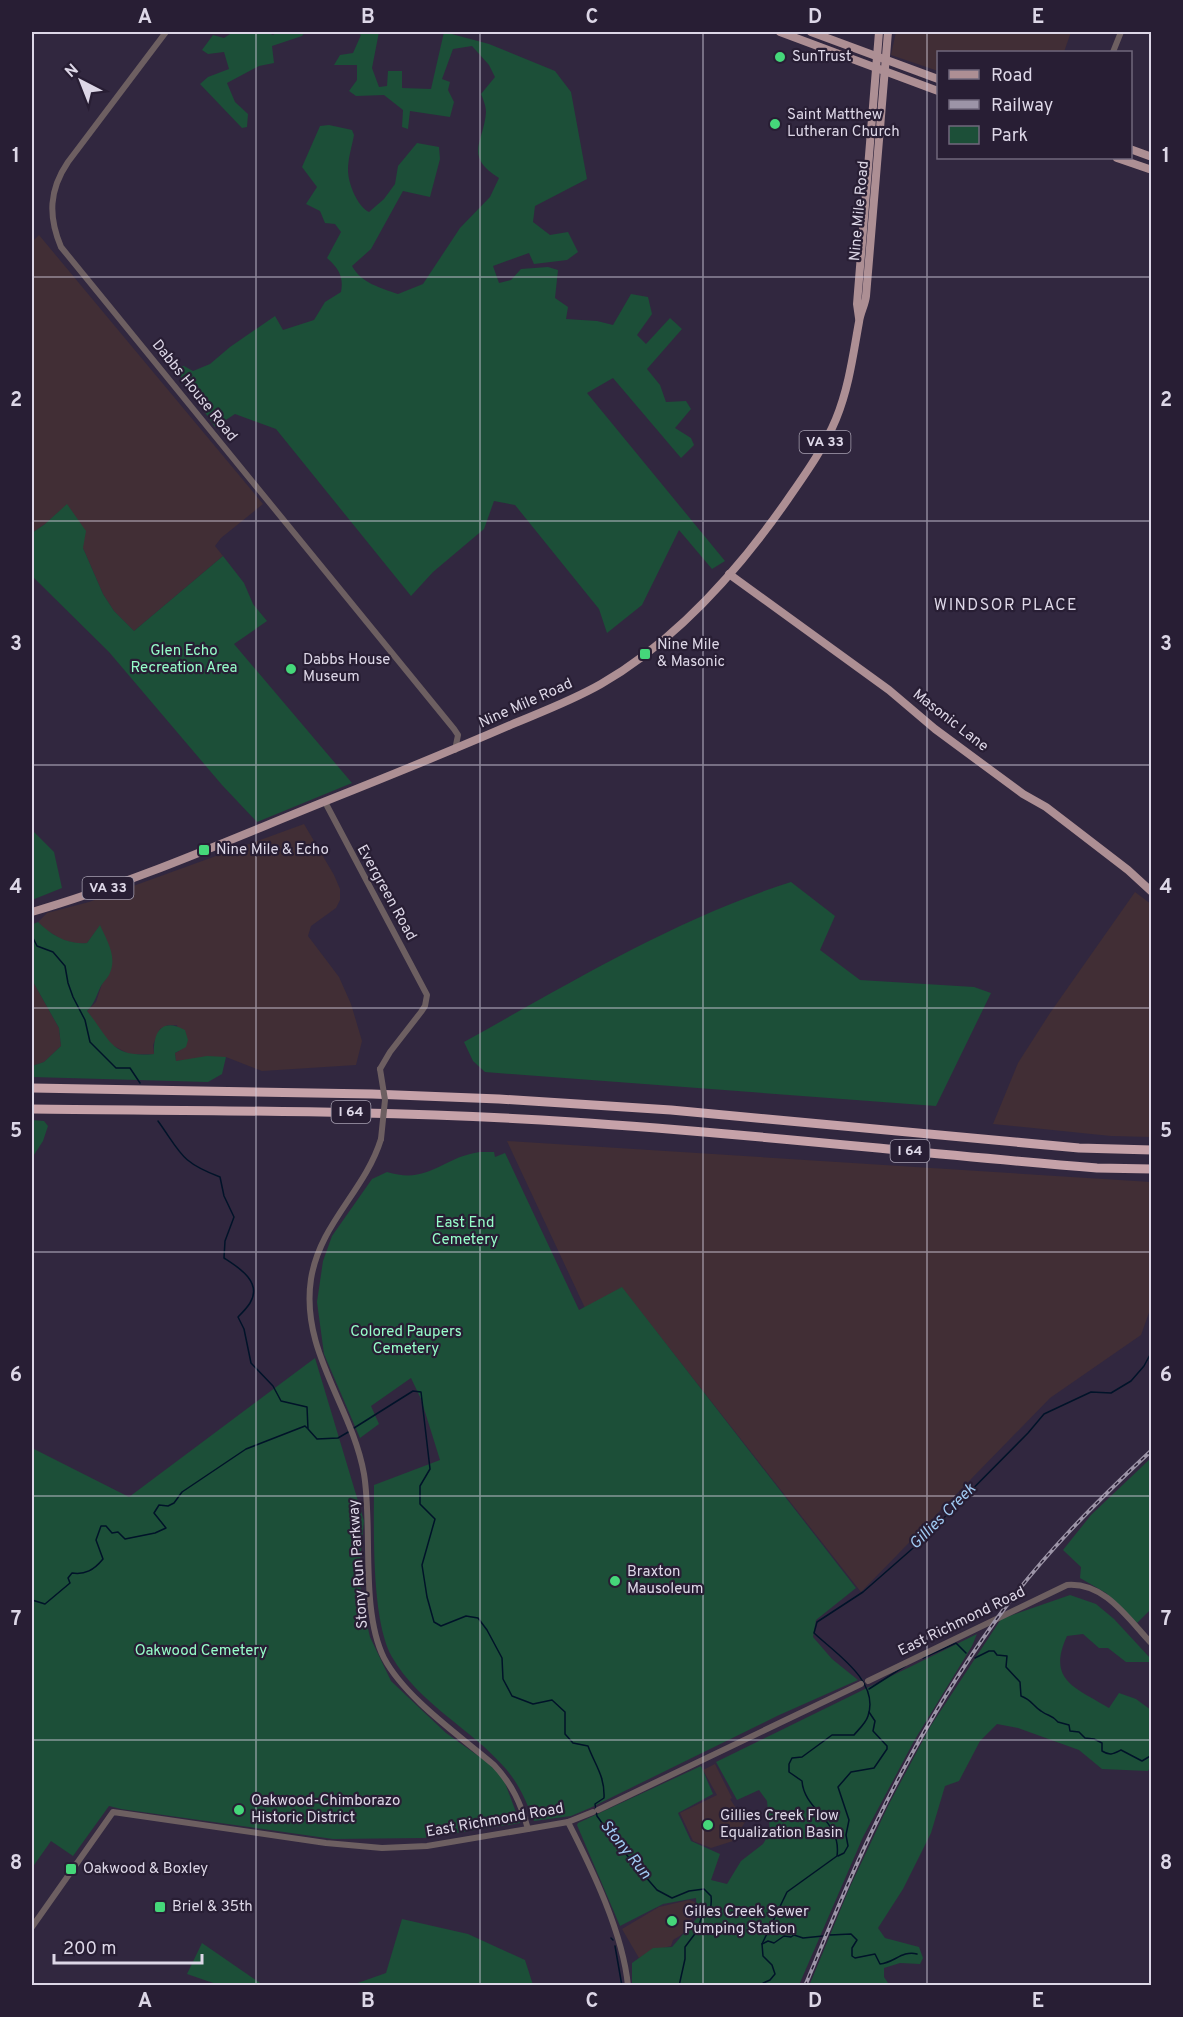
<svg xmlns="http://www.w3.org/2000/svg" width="1183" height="2017" viewBox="0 0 1183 2017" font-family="Overpass,sans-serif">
	<rect width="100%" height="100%" fill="#31273f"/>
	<polygon fill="#412e36" points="896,32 1071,32 1064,52 938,52 938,71 891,55"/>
	<g fill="#412e35">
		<polygon points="39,235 263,504 221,538 215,546 223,556 134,631 114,611 103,594 83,548 67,505 45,524 32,533 32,242"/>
		<polygon points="304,824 334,875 340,889 340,900 336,908 311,926 308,936 339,977 351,1004 362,1041 356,1065 262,1071 226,1057 176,1061 175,1053 179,1051 177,1025 168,1025 160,1029 153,1045 154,1054 129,1054 110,1044 87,1011 96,1002 102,984 108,976 100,926 87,943 79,944 63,940 46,930 38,922 47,913 89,902"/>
		<polygon points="1135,892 1151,904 1151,1137 1111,1136 993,1124 1018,1063 1050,1013"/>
		<polygon points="32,980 59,1028 61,1046 44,1062 32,1066"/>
		<polygon points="507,1141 1151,1182 1151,1307 1141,1335 1050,1398 861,1592 622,1288 585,1308"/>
		<polygon points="715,1764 732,1798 730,1799 745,1822 733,1841 711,1848 693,1841 680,1813 717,1795 703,1770"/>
		<polygon points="689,1900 695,1902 690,1926 681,1935 673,1940 671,1946 651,1951 639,1958 622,1929 659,1907"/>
	</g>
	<g fill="#1c4f38">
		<polygon points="233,32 267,32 273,35 277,32 305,32 302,36 272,46 274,63 259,66 227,83 235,102 248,114 247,127 242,128 200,84 208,77 229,69 224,52 208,54 202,50 213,35 224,38"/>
		<path d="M356,32H379L372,68L379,87L387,86L388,71H402V88L431,89L444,32L489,44L555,71L571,92L587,179L535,206L533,222L550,235L568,232L578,252L567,260L534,264L529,253L493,266L499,283L511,280L521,269L548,267L558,270L555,298L568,307L566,319L597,321L613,325L631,294L648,297L652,314L637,335L646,344L670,318L682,329L647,369L660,385L666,402L686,401L691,409L675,428L691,438L694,445L681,458L613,378L587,393L725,561L712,569L679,530L642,605L607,633L599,609L515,505L494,501L484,529L433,572L411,596L276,429L235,414L215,427L174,367L184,366L193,371L210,364L230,347L275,316L283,330L314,320L325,302L341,292C344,276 338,268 327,258L341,232L335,224L325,223L320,211L306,204L317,187L302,167L320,126L329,125L352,130L354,135C352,146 348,158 348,170C348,183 357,206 369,212L384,199L395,184L398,166L417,143L439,147L440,159L430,197L403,191L371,249L352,266C361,283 381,288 398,294L423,284L460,228L490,197L499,178C463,156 484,142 486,112C486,106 483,99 481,94L495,77L489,65L472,46L453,49L442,79L450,82L448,90L454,102L450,117L410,111L408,129L402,127L403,110L384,95L356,96L349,91L357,80V65H334L340,55L353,53L361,35Z"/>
		<polygon points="67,504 86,531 83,548 103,594 114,611 134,631 223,556 244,583 253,604 267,621 234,644 352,783 257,822 222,785 109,652 32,576 32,533 45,524"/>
		<polygon points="32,830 54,852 62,888 32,900"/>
		<path d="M791,882L835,916L820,950L860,980L974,987L991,993L936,1106L485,1072L473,1061L464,1042C570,983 675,919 791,882Z"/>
		<path d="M38,922C51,935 68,945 87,943L100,925C107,941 118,957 109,975C107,979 103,982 101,986C96,996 95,1003 87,1011C111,1040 110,1058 154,1054C153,1032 162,1017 185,1030L188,1040L186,1047L175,1053L176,1061L207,1056L226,1057L222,1074L208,1082L32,1077V1066L44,1062L61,1046L59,1028L32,980V929L33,924Z"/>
		<polygon points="32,1120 44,1121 48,1126 43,1141 32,1158"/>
		<path d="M480,1152H494L495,1157L505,1153L579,1310L622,1287L856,1588L816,1620L813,1637L832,1659L858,1680L777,1716L590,1808L571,1816L534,1821C527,1803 519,1784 506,1769C472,1729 419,1704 392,1657C371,1620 374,1529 374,1485L440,1460L421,1399L411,1378L371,1406L379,1424L360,1438L324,1354L317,1302L323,1261L332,1236L372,1179L387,1172C429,1185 442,1157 480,1152Z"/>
		<polygon points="315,1358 364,1521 360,1561 361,1599 370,1637 391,1681 446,1733 501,1772 520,1823 424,1838 333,1839 121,1809 109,1806 73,1856 51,1841 32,1868 32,1448 129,1497"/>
		<polygon points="1151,1458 1151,1609 1137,1623 1106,1593 1080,1578 1081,1567 1063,1550 1091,1515"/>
		<path d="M1070,1595L1096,1604L1114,1619L1151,1659V1662H1126L1108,1648H1099L1083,1634L1067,1636C1046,1681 1077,1688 1109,1708L1119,1693L1136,1699L1151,1710V1765L1148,1771L1102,1769L1079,1750L1018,1728L997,1724L980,1741L959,1781L945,1786L931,1833L903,1889L878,1928L885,1938L919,1947L923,1958L920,1964L900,1963L884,1968V1977L888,1983L885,1985L809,1986L849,1889L889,1804L930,1727L1001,1619Z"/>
		<polygon points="977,1634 972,1646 914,1741 863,1837 799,1985 632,1985 632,1963 653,1948 672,1947 697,1918 696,1898 663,1904 620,1926 577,1825 578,1823 701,1766 713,1794 678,1813 691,1841 720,1854 711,1880 727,1884 741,1861 763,1844 770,1832 767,1801 759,1790 737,1800 716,1762"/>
		<polygon points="402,1919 468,1934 525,1960 533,1985 352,1985 386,1973"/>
		<polygon points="202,1943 263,1985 219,1985 187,1974"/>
	</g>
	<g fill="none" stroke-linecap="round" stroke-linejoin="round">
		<g stroke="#001329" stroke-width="1.5">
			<polyline points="32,936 37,946 53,952 65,966 68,983 73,997 85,1020 90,1042 116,1068 130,1068 140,1083"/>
			<path d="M158,1121C181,1153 180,1162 220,1177L224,1196L234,1217L225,1241L224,1258C238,1267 263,1282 250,1303C247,1308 242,1313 238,1317L244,1329L251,1363L273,1386L281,1401L307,1407L308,1429L317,1439L338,1438L350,1431"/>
			<path d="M354,1428L413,1391L421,1392L430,1469L420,1486V1504L435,1519L422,1565L427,1597L434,1622L441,1626L466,1616L478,1618L487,1630L502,1658L503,1679L512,1696L533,1704L552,1700L565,1712V1734L573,1743L588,1746C595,1765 605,1776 604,1798L595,1804L597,1816L618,1845L657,1890L672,1898L689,1891L704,1889L711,1896C712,1906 711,1911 702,1916L697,1931L685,1947V1959L679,1986"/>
			<path d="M32,1600L45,1604L70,1583L68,1578L72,1573C85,1575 94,1570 103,1559L96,1540L101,1526H106L112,1533L118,1532L125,1539L155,1533L166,1528L154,1513L159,1505L168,1506L174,1503L182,1492L246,1449L305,1426L307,1428"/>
			<polyline points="923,1658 956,1643 966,1653"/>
			<path d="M975,1658L989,1651H994L997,1655L1007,1656L1006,1667L1020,1682L1021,1696C1032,1700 1033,1706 1041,1711C1049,1717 1051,1714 1058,1722L1069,1725L1070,1731L1079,1732L1085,1738L1094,1739L1102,1743V1751C1110,1756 1113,1754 1121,1750L1142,1761L1152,1755"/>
			<polyline points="869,1689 905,1666"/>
			<polyline points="838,1856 844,1853 848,1846 846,1835 849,1820 838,1787 851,1772 874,1768 887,1749 887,1746 873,1731 875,1721 869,1712"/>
			<path d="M830,1935L851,1934L857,1940L852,1948V1956L855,1958L875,1954L880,1964C894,1963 902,1950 917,1954"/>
			<polyline points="611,1938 613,1940"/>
			<polyline points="762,1944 768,1941 774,1943 784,1936 791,1937 794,1935 803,1938 823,1936"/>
			<polyline points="615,1946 622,1986"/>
			<path d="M757,1986L770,1980L775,1974L772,1965L763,1956L762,1944L787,1892L837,1856C842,1820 804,1811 802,1781L789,1772V1764L792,1758L802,1757L832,1735H854C858,1730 866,1723 868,1716C880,1681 835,1653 814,1633L817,1622L863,1592L920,1542L1028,1433L1044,1414L1091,1392L1111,1393L1131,1381L1144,1366L1152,1351"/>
		</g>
		<g stroke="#6d5f61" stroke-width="6">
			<path d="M166,32L68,162C49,190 48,216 61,247L454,729L458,735L455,750"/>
			<polyline points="1113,52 1121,32"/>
			<polyline points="325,802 427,995 425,1006 421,1012 390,1052 380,1069"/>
			<path d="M381,1139C365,1191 320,1223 311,1279C300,1351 352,1406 364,1474C373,1528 360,1610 384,1658C405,1698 459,1735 494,1765C512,1784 521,1804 528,1829"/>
			<path d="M868,1681L1067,1585C1105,1582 1128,1619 1152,1644"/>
			<polyline points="598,1810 861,1684"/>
			<path d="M568,1822C592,1869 623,1933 628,1986"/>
			<polyline points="32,1927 113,1812 326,1843 382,1848 427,1846 528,1829 568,1822 593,1812"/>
		</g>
		<g stroke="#ad8f94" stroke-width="8">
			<polyline points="780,32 938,91"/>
			<polyline points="811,32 938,79"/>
			<polyline points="1130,149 1152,157"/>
			<polyline points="1117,158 1152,170"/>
			<polyline points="859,318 857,304 879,32"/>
			<polyline points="729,574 889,690 935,729 1023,794 1046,807 1076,830 1128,870 1152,892"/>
			<path d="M32,912C132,883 229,840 326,801C389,776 453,750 515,723C544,711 573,700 601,684C677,640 738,571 788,499C806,473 824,448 836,419C849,387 853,355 859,322C860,313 865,305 866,296L888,32"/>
		</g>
		<g stroke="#c6a2a9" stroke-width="9">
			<polyline points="32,1088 372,1094 499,1099 671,1110 1079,1148 1152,1150"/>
			<path d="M32,1109C212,1111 393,1110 573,1122C748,1133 922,1154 1097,1168L1152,1169"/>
		</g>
		<g stroke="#9c94a7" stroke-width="4">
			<path id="rail" d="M805,1986C828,1931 850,1876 876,1823C910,1753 950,1684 996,1620C1041,1557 1095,1503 1152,1450"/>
		</g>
		<use href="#rail" stroke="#281e34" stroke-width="1.5" stroke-dasharray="4.5" stroke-linecap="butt"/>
		<polyline stroke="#6d5f61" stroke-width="6" points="380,1069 385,1100 381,1139"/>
	</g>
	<path fill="none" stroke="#ddd7e7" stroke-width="1.5" stroke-opacity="0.55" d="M256,32V1986M480,32V1986M703,32V1986M927,32V1986M32,277H1152M32,521H1152M32,765H1152M32,1008H1152M32,1252H1152M32,1496H1152M32,1740H1152"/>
	<g fill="#45d77a" stroke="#281e34" stroke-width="2">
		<circle cx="780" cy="57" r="6"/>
		<circle cx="775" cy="124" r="6"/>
		<rect x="639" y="648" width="12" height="12" rx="3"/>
		<circle cx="291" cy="669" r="6"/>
		<rect x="198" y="844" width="12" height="12" rx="3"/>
		<circle cx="615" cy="1581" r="6"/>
		<circle cx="239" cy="1810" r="6"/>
		<circle cx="708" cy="1825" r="6"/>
		<rect x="65" y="1863" width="12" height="12" rx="3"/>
		<rect x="154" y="1901" width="12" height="12" rx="3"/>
		<circle cx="672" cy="1921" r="6"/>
	</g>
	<g text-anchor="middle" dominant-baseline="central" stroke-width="4.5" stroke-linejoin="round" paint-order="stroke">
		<g fill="#281e34" stroke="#a7a0b1" stroke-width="1.5">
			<rect x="799.5" y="431" width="51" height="22" rx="4.5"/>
			<rect x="82.5" y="877" width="51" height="22" rx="4.5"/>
			<rect x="331.5" y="1101" width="39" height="22" rx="4.5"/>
			<rect x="890.5" y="1140" width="39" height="22" rx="4.5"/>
		</g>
		<g font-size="14" font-weight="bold" fill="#ddd7e7">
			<text x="825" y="442">VA 33</text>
			<text x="108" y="888">VA 33</text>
			<text x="351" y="1112">I 64</text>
			<text x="910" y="1151">I 64</text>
		</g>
		<g font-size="15" fill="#ddd7e7" stroke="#281e34" text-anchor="start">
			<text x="792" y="57">SunTrust</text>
			<text x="787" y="115">Saint Matthew<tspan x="787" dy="17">Lutheran Church</tspan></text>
			<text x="657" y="645">Nine Mile<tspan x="657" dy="17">&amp; Masonic</tspan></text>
			<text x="303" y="660">Dabbs House<tspan x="303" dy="17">Museum</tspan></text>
			<text x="216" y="850">Nine Mile &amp; Echo</text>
			<text x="627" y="1572">Braxton<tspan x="627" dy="17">Mausoleum</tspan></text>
			<text x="251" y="1801">Oakwood-Chimborazo<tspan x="251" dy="17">Historic District</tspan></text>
			<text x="720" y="1816">Gillies Creek Flow<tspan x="720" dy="17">Equalization Basin</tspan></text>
			<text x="83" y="1869">Oakwood &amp; Boxley</text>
			<text x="172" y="1907">Briel &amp; 35th</text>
			<text x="684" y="1912">Gilles Creek Sewer<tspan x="684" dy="17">Pumping Station</tspan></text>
		</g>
		<g font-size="15" fill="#ddd7e7" stroke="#281e34">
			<text transform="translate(860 211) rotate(-85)">Nine Mile Road</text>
			<text transform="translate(194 391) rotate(51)">Dabbs House Road</text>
			<text transform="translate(526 704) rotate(-24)">Nine Mile Road</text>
			<text transform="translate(950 721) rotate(38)">Masonic Lane</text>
			<text transform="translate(386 893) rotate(61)">Evergreen Road</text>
			<text transform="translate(359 1564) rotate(-94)">Stony Run Parkway</text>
			<text transform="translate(962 1622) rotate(-26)">East Richmond Road</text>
			<text transform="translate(495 1821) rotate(-10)">East Richmond Road</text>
		</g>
		<g font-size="15" fill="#96fdc9" stroke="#281e34">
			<text x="184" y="651">Glen Echo<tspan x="184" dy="17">Recreation Area</tspan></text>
			<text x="465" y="1223">East End<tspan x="465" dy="17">Cemetery</tspan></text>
			<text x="406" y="1332">Colored Paupers<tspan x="406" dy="17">Cemetery</tspan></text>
			<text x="201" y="1651">Oakwood Cemetery</text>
		</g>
		<g font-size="16" letter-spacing="1.5" fill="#ddd7e7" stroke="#281e34">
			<text x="1006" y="606">WINDSOR PLACE</text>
		</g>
		<g font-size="16" font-style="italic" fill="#a0caf2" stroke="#281e34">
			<text transform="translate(943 1517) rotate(-45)">Gillies Creek</text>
			<text transform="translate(625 1850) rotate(51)">Stony Run</text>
		</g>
	</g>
	<rect width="1183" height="2017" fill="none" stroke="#281e34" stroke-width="66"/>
	<rect x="937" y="51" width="195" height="108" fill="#281e34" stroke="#70687c" stroke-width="1.5"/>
	<rect x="949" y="70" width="30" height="9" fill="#ad8f94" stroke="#70687c" stroke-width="1.5"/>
	<text x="991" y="81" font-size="18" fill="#ddd7e7">Road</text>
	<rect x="949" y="100" width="30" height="9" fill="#9c94a7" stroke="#70687c" stroke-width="1.5"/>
	<text x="991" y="111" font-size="18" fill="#ddd7e7">Railway</text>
	<rect x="949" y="126" width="30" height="18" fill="#1c4f38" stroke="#70687c" stroke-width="1.5"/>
	<text x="991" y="141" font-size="18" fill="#ddd7e7">Park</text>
	<g transform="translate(81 81) rotate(318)" stroke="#281e34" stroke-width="4.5" paint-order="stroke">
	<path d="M0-4.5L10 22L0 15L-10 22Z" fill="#ddd7e7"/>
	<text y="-9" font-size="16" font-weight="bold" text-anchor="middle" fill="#ddd7e7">N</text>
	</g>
	<path d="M54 1954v9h148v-9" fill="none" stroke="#ddd7e7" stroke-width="3"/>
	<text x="63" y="1954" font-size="18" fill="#ddd7e7" stroke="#281e34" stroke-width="4.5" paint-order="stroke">200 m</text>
	<rect x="33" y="33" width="1117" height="1951" fill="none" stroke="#ddd7e7" stroke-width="2"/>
	<g font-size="20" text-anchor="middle" font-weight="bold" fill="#ddd7e7">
		<text x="145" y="23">A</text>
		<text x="368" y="23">B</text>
		<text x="592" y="23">C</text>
		<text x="815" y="23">D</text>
		<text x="1038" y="23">E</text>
		<text x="16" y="162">1</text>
		<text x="1166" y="162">1</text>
		<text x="16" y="406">2</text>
		<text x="1166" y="406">2</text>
		<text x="16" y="650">3</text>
		<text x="1166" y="650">3</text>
		<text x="16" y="893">4</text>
		<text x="1166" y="893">4</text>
		<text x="16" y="1137">5</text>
		<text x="1166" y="1137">5</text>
		<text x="16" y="1381">6</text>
		<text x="1166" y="1381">6</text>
		<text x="16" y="1625">7</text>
		<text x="1166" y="1625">7</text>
		<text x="16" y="1869">8</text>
		<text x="1166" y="1869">8</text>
		<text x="145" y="2007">A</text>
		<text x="368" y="2007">B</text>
		<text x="592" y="2007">C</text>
		<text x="815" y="2007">D</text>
		<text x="1038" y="2007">E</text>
	</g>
</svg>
